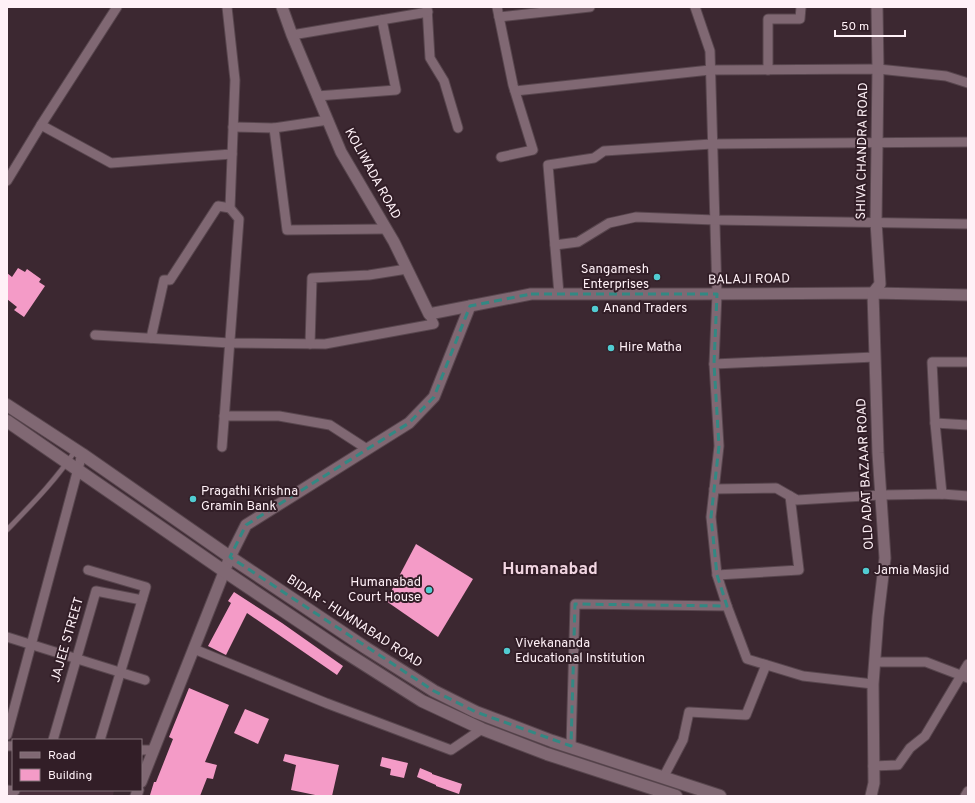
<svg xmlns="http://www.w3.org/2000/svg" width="975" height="803" viewBox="0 0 975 803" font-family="Overpass,sans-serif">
	<rect width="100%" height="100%" fill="#3c2831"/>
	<polygon fill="#4a2f3c" points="20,790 114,790 113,796 19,796"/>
	<g fill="#f49bc7">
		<polygon points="18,268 25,272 27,269 41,279 39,282 45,286 24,317 14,310 17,307 7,299 7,273 12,277"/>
		<polygon points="416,544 473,579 438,637 386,601"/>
		<polygon points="234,592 282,623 343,666 337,675 247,613 226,655 208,646 231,603 228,601"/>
		<polygon points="189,688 229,705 205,762 217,765 213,779 207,778 200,796 154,796 150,795 154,782 156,782 173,739 169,737"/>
		<polygon points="245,709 269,719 258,744 234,733"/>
		<polygon points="285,754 339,765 332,796 320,796 291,790 296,765 283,761"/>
		<polygon points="382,757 408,763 404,778 390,775 391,769 380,766"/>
		<polygon points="420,768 432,773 432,774 462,784 459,794 436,786 436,785 417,777"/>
	</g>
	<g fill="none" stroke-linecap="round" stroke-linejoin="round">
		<g stroke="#58464e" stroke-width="6">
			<path id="service" d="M7,530C31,505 56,480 75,451"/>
		</g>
		<g stroke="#58464e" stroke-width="11">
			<g id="minor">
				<polyline points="427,7 430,58 444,81 458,128"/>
				<polyline points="497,7 513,85 533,150 501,157"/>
				<polyline points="695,7 710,51 717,294 714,364 719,446 711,517 717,575 727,606"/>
				<polyline points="499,17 590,7"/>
				<polyline points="292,35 428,12"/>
				<polyline points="768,70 768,19 800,19 801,7"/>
				<polyline points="515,91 710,70 878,69 946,76 968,83"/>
				<polyline points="317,96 396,90 382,20"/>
				<polyline points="328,120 274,128 287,230 386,229"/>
				<polyline points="41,125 111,163 232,154"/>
				<polyline points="233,127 274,128"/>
				<polyline points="7,181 41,125 117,7"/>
				<polyline points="555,245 578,242 609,223 636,217 715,220 968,224"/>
				<polyline points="559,294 548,165 594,158 604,151 712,144 968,142"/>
				<polyline points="95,335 230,343 325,344 434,324 429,314"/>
				<polyline points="151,338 164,280 170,280 218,206 230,208"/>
				<polyline points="310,344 312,278 369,275 407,269"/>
				<polyline points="714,364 875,357"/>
				<polyline points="224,416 279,416 330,425 367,449"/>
				<polyline points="935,423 968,425"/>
				<polyline points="222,447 239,219 230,208 235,80 227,7"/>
				<polyline points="714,489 776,488 797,500 881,495 942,494 968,496"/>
				<polyline points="942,494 935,423 932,362 968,362"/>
				<polyline points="88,570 146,587 100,740"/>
				<polyline points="717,575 799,570 790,496"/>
				<polyline points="7,637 145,680"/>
				<polyline points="194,649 326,703 451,750 482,729"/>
				<polyline points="875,662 926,662 968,678"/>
				<polyline points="7,735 82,454"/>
				<polyline points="53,740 96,591 142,600"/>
				<polyline points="7,746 13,746"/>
				<polyline points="571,746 575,604 727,606 747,659 803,676 873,684"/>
				<polyline points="141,750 154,750"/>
				<polyline points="873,766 898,765 910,748 925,736 968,664"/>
				<polyline points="663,778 683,740 689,712 746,715 766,665"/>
				<polyline points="7,790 15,791 15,790"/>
				<polyline points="965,796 968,791"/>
			</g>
		</g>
		<g stroke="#58464e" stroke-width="13">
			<g id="tertiary">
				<polyline points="282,7 292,35 341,152 394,242 429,314 470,306"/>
				<polyline points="141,782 230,557 246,525 409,423 434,397 470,306 531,294 701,294 873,293 968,295"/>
				<polyline points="136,796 138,790"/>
				<polyline points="871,796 874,783 873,684 878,617 885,558 878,453 873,293 880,284 876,222 878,69 877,7"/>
			</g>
		</g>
		<g stroke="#58464e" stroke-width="14">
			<g id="secondary">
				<polyline points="7,405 82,454 230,557 366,648 434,691 476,712 552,741 720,796"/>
				<polyline points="7,421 224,571 340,649 422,701 482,729 547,754 676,796"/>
			</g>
		</g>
		<use href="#service" stroke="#806873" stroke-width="4.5"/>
		<use href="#minor" stroke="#806873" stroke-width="9"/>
		<use href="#tertiary" stroke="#806873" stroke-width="11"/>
		<use href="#secondary" stroke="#806873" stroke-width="12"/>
	</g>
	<path fill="none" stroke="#338883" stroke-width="3" stroke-dasharray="8 5" stroke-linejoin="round" d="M531,294H717L714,364L719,446L711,517L717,575L727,606L575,604L571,746L476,712L434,691L230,557L246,525L409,423L434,397L470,306Z"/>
	<g fill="#51ccd2" stroke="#321e27" stroke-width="1.5">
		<circle cx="657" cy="277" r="4"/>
		<circle cx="595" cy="309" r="4"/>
		<circle cx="611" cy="348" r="4"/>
		<circle cx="193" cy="499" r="4"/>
		<circle cx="866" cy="571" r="4"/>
		<circle cx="429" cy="590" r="4"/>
		<circle cx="507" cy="651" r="4"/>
	</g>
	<g text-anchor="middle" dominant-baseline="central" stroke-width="4" stroke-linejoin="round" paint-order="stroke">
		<g font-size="13" fill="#fff1f7" stroke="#321e27">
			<text transform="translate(863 151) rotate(-89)">SHIVA CHANDRA ROAD</text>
			<text transform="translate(372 174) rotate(61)">KOLIWADA ROAD</text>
			<text transform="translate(749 280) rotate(-1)">BALAJI ROAD</text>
			<text transform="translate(866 474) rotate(-93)">OLD ADAT BAZAAR ROAD</text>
			<text transform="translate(354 622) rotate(33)">BIDAR - HUMNABAD ROAD</text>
			<text transform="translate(68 640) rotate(-74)">JAJEE STREET</text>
		</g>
		<g font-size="13" fill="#fff1f7" stroke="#321e27" text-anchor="start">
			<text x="649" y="270" text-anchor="end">Sangamesh<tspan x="649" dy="15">Enterprises</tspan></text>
			<text x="603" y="309">Anand Traders</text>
			<text x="619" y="348">Hire Matha</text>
			<text x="201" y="492">Pragathi Krishna<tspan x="201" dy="15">Gramin Bank</tspan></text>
			<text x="874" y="571">Jamia Masjid</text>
			<text x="421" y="583" text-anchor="end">Humanabad<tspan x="421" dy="15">Court House</tspan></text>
			<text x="515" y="644">Vivekananda<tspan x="515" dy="15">Educational Institution</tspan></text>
		</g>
		<g font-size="17" font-weight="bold" fill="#f1d5e1" stroke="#321e27">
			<text x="550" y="570">Humanabad</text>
		</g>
	</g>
	<rect width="975" height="803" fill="none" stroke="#fff1f7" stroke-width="16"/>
	<rect x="12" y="739" width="130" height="52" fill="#321e27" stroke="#84727a"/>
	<rect x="20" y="752" width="20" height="6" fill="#806873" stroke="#84727a"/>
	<text x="48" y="759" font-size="12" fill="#fff1f7">Road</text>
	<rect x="20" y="769" width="20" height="12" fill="#f49bc7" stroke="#84727a"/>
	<text x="48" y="779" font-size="12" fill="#fff1f7">Building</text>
	<path d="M835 30v6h70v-6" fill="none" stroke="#fff1f7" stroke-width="2"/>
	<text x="841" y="30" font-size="12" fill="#fff1f7" stroke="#321e27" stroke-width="3" paint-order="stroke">50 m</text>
</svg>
